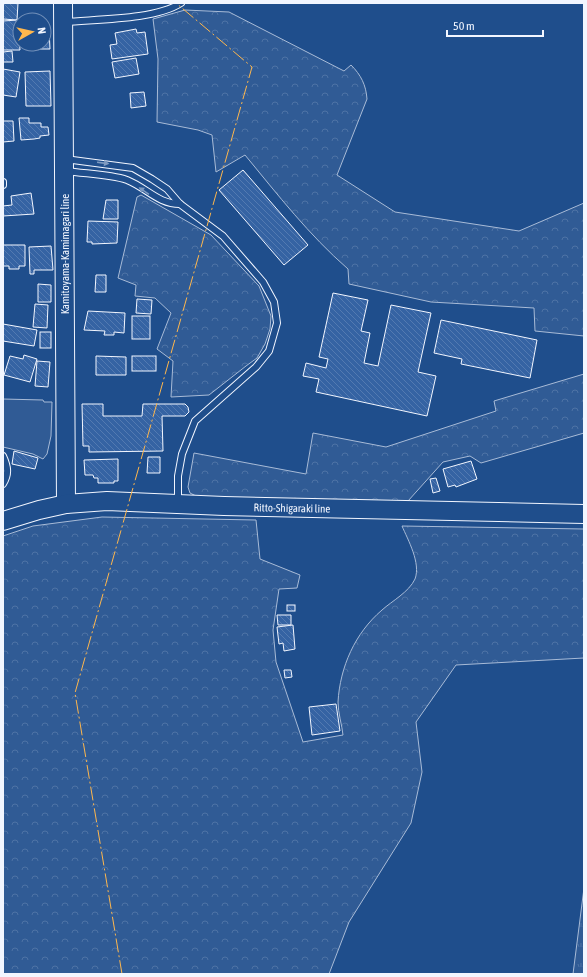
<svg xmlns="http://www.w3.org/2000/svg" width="587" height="977" viewBox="0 0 587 977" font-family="'Asap Condensed',sans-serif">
	<defs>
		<pattern id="grass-tufts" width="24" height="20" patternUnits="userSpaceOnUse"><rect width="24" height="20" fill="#305b95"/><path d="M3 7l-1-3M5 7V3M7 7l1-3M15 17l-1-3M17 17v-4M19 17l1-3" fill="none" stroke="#4e73a5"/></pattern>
		<pattern id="forest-crowns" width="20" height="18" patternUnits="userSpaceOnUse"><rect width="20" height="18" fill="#305b95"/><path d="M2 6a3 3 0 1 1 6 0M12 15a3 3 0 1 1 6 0" fill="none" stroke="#4e73a5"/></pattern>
		<pattern id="building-back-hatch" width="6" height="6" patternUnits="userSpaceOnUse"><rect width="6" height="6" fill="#3563a3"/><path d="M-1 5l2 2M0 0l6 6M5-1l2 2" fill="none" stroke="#537ab1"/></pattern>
	</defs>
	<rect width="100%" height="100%" fill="#1f4e8c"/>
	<polygon fill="url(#grass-tufts)" stroke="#a8bbd7" points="584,888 584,974 573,974"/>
	<g fill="url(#forest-crowns)" stroke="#a8bbd7">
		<path d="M185,10L229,12L344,71L351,65C361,75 366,85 367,99L337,175L395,212L519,231L584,203V336L535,331L534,308L431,302L349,284L348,269C309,235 278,195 245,155L216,172L212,135L198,130L157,122L158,59L153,19Z"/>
		<polygon points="141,195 211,235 259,286 271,316 270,329 265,344 257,358 246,366 209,395 171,397 173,361 157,349 171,313 155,298 135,296 136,285 118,278 137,197"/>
		<polygon points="584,374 584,433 481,463 470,456 443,462 408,501 198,497 190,493 188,487 194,453 306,474 313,433 386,447 496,411 494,401"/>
		<path d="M102,517L256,520L260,559L300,575L297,588L279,589L273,630L276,662L303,742L343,735C342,725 338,713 338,702C340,667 355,633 382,610C392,601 409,592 415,579C421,563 408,540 402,526L584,529V658L456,665L416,722L422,772L411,823L349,922L329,974H3V536L33,526Z"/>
	</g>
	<polygon fill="#305b95" stroke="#a8bbd7" points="3,399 43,400 44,402 52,402 51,436 47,454 43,459 33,454 3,447"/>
	<g fill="url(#building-back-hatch)" stroke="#f2f6ff">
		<polygon points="3,3 18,3 17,20 3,19"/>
		<polygon points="18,20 20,50 3,50 3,21"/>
		<polygon points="49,29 50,49 36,49 36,44 44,44 44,30"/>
		<polygon points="136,29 137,33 145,32 148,54 112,59 110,45 117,44 115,33"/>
		<polygon points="12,51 13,62 3,62 3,52"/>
		<polygon points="136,58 139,74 115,78 112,62"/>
		<polygon points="3,69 20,72 16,97 3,95"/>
		<polygon points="50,71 51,106 26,106 25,72"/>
		<polygon points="144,92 146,106 131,108 130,93"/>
		<polygon points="19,118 29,118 29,123 41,123 41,127 48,127 49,135 40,136 40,138 34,139 21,140"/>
		<polygon points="3,121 13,121 14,141 3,142"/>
		<polygon points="243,170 308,245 284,265 219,190"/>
		<polygon points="31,193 34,214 3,216 3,206 12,205 11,196"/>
		<polygon points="106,200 118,200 118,219 103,219"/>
		<polygon points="88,221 118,222 117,243 92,244 92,242 87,242"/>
		<polygon points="3,245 25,245 25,266 19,266 19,269 9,269 9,266 3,266"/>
		<polygon points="51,246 53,270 34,270 34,274 30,274 29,247"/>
		<polygon points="96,275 106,275 106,292 95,292"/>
		<polygon points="38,284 51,285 51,302 38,302"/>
		<polygon points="333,293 368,300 361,331 370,333 364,363 378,366 391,305 431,313 418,372 436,376 427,416 316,392 319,379 303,376 306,363 326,368 328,359 319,357"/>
		<polygon points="137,299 152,300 151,314 136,313"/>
		<polygon points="35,304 48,305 47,328 33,327"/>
		<polygon points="88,311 125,313 124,333 114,332 114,335 104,335 105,331 84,330"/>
		<rect x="132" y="316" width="18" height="23"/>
		<polygon points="441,320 537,340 530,378 461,364 462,359 434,353"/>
		<polygon points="3,324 37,330 34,346 3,341"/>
		<rect x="40" y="332" width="11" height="16"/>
		<polygon points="24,355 37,359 30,382 4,375 10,356 23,359"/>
		<polygon points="96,356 126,357 126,375 96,375"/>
		<rect x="132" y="356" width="24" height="15"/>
		<polygon points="37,361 50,362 48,387 35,386"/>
		<polygon points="82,404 103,404 103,416 142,416 143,404 185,404 188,407 189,412 185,416 162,416 163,451 89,452 89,446 83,446"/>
		<polygon points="14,451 38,458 35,469 12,464"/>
		<polygon points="148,457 160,457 160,473 147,473"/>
		<polygon points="118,459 118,481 114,481 114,483 98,483 98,478 94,478 93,475 85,475 84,460"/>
		<polygon points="471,461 477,479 456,487 455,485 448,487 443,469"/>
		<polygon points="436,478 440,491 433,493 430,479"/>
		<rect x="287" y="605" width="8" height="6"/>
		<polygon points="277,615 291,615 291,625 278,625"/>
		<polygon points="293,625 295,649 284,651 283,643 279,644 277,627"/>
		<polygon points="284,670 291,670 292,677 285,678"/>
		<polygon points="336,704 340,731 312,735 309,707"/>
	</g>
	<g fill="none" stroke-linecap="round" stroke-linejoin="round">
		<g stroke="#f2f6ff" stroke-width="8">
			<g id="lane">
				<path d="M65,22C97,19 155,20 181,3"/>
				<polyline points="65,159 133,168 152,179 167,189 180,204 223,236 263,282 274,302 277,323 269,351 256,367 195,421 182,454 178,476 178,502"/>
				<path d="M66,171C86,174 109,174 127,180C147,188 158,204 180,204"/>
				<polyline points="3,182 3,185"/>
				<path d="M3,456C8,467 9,474 3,484"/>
			</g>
		</g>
		<g stroke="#f2f6ff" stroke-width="20">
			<g id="primary">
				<polyline points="63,3 66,504"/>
				<polyline points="3,521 39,510 66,504 107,501 224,506 584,514"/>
			</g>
		</g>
		<use href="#lane" stroke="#1f4e8c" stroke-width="6"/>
		<use href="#primary" stroke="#1f4e8c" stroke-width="18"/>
		<polyline stroke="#ffb74d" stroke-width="1" stroke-dasharray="14 3 2 3" stroke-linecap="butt" points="122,974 75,693 252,67 176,3"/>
	</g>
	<defs><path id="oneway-solid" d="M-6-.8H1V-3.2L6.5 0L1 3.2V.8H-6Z"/></defs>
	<g fill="#7e9ac0">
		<use href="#oneway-solid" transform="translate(103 163) rotate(7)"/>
		<use href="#oneway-solid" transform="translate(144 191) rotate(-146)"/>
	</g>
	<g text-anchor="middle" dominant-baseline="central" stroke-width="3" stroke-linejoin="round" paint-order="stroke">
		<g font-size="11" fill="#f2f6ff" stroke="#1f4e8c">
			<text transform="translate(65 254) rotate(-90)">Kamitoyama-Kamimagari line</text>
			<text transform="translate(292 508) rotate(1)">Ritto-Shigaraki line</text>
		</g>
	</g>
	<rect width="587" height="977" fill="none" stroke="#f2f6ff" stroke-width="8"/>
	<g transform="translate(32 32) rotate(82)"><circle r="19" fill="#1f4e8c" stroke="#7391ba"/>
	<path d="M0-3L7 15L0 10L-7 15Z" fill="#ffb74d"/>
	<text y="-6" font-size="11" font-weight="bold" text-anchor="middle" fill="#f2f6ff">N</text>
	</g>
	<path d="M447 30v6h96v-6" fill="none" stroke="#f2f6ff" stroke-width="2"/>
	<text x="453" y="30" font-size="12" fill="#f2f6ff" stroke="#1f4e8c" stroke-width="3" paint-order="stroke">50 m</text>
</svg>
